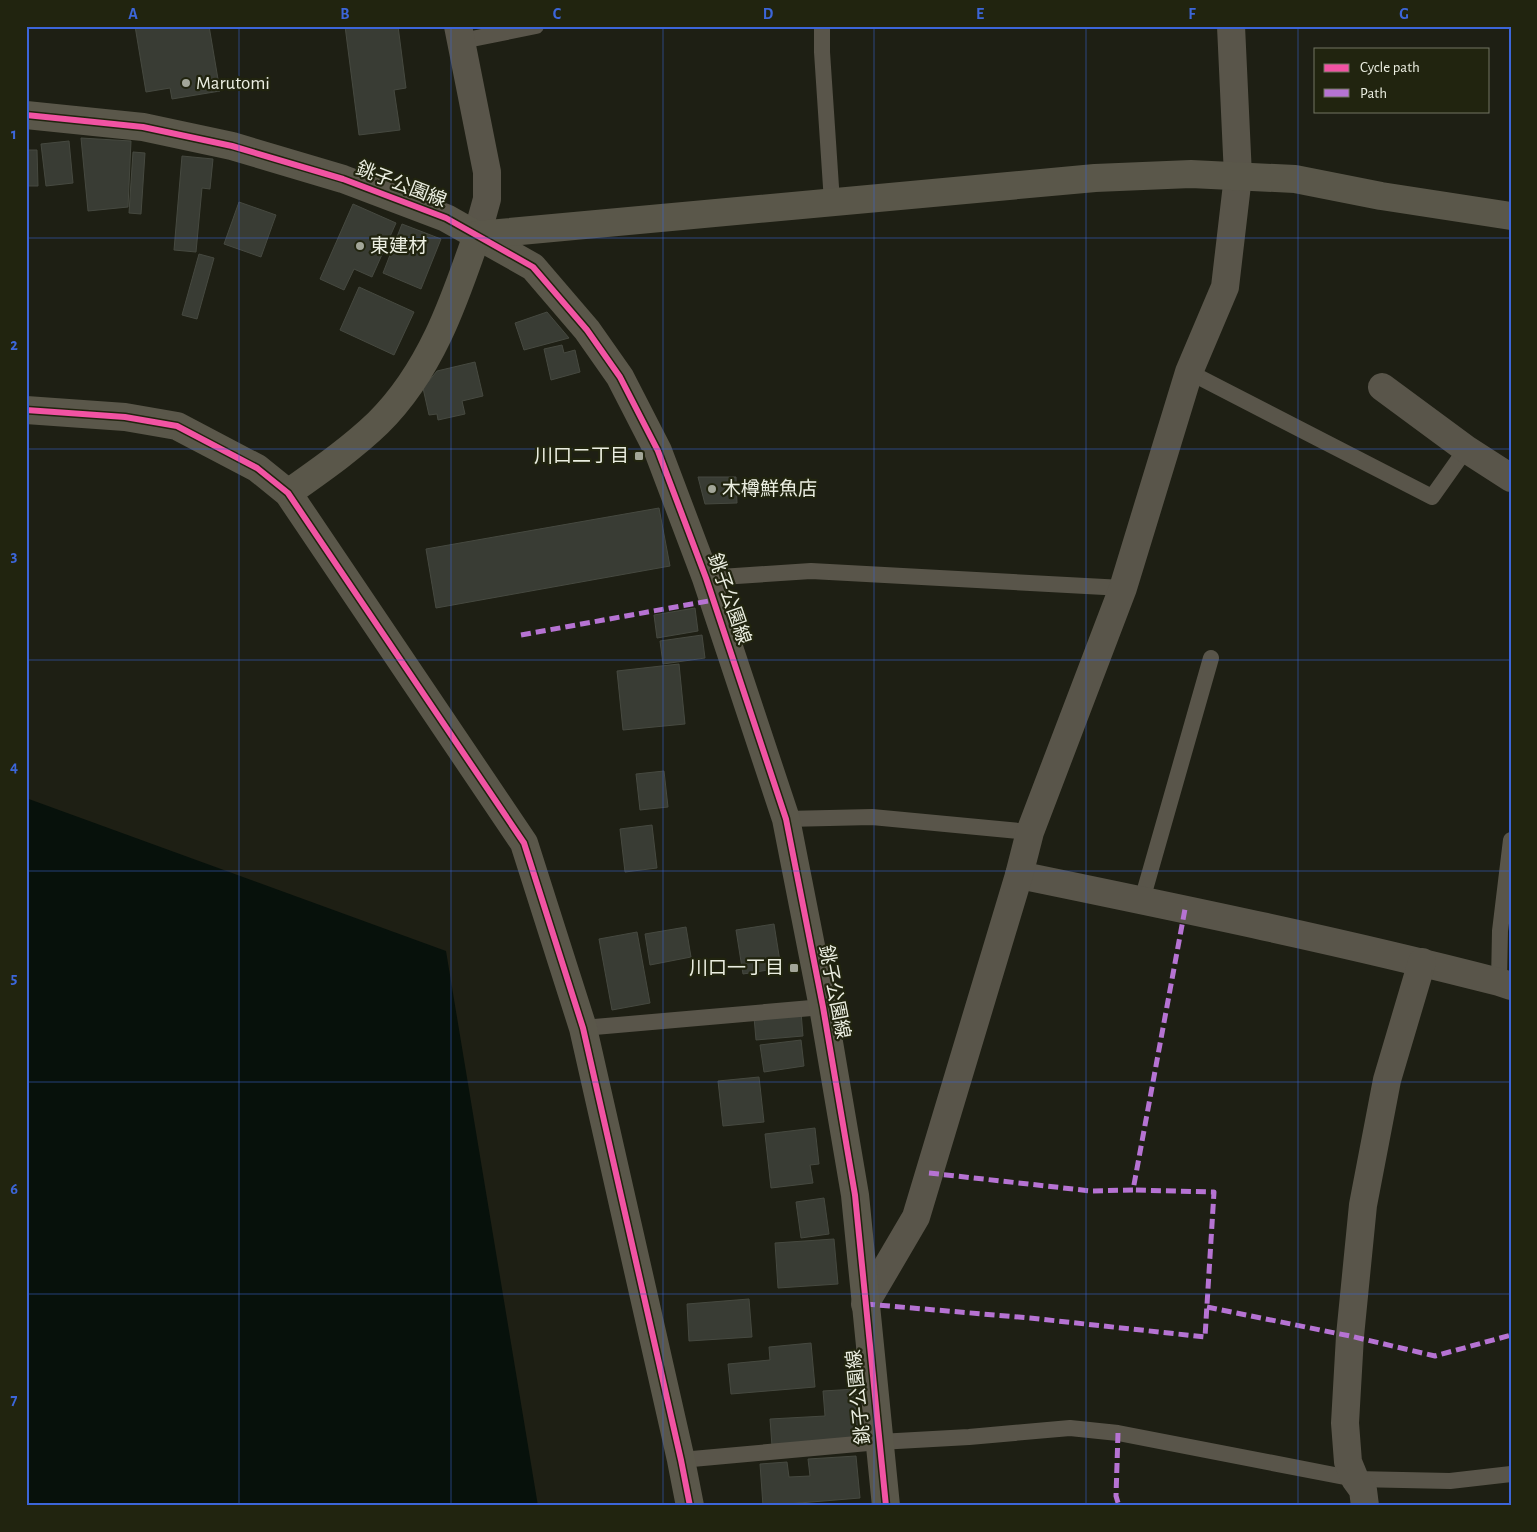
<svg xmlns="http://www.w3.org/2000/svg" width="1537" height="1532" viewBox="0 0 1537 1532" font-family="'Alegreya Sans','Noto Sans JP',sans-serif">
	<rect width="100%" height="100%" fill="#1e1f14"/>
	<polygon fill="#07110b" points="26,798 446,951 538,1506 26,1506"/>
	<g fill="#393c34" stroke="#464940">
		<polygon points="135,26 209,26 220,91 172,99 170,88 146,92"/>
		<polygon points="345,26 398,26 406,88 394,90 400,130 359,135"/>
		<polygon points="81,138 131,141 128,207 88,211"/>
		<polygon points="69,141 73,183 46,186 41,144"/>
		<polygon points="26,150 37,150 38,186 26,186"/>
		<polygon points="133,152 145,153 141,214 129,213"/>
		<polygon points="182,156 213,159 210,189 202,188 196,252 174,250"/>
		<polygon points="239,202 276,215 261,257 224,244"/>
		<polygon points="353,204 396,223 372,277 354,269 344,290 320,279"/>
		<polygon points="402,224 441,239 421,289 383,273"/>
		<polygon points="199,254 214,258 197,319 182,315"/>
		<polygon points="359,287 414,312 394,355 340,330"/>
		<polygon points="547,312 569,338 524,350 515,323"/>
		<polygon points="562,345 564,353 575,350 580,372 551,380 544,349"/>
		<polygon points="475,362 483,396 462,401 465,414 438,420 437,414 429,415 423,388 437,371"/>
		<polygon points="698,477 736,477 737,503 705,504"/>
		<polygon points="659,508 670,566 436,608 426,549"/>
		<polygon points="695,608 698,631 657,638 654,615"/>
		<polygon points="702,635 705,658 663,664 660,641"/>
		<polygon points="679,664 685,724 623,730 617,671"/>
		<polygon points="664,771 668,807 640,810 636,774"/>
		<polygon points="652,825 657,868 625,872 620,829"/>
		<polygon points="774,924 781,968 743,974 736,930"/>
		<polygon points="686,927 691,957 650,965 645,934"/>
		<polygon points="637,932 650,1003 612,1010 599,939"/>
		<polygon points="801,1012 803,1036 756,1040 754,1017"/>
		<polygon points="801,1040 804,1066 764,1072 760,1045"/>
		<polygon points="759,1077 764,1122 723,1126 718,1081"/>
		<polygon points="815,1128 819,1164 810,1165 813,1183 771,1188 765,1134"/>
		<polygon points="824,1198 829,1234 801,1238 796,1202"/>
		<polygon points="834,1239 838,1284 778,1288 775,1243"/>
		<polygon points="749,1299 752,1337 689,1341 687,1304"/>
		<polygon points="811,1343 815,1387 731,1394 728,1364 770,1360 769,1347"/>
		<polygon points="856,1389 859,1440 772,1446 770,1419 825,1416 823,1391"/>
		<polygon points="856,1456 860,1498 763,1506 760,1464 787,1462 789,1477 810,1476 808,1459"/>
	</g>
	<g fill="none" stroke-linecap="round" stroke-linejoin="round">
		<g stroke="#59554a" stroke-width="16">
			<polyline points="822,26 822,52 832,202"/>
			<polyline points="462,41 536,26"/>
			<polyline points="1189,372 1432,497 1466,449"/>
			<polyline points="706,578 811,571 1123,588"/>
			<polyline points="786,819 872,817 1030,832"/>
			<polyline points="1142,900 1211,658"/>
			<polyline points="1499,982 1500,931 1511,840"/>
			<polyline points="583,1028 823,1007"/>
			<polyline points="681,1460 879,1442 969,1437 1070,1428 1118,1433 1355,1479 1450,1481 1511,1474"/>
		</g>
		<g stroke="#59554a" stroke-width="28">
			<polyline points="458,26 487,172 487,199 477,235"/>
			<polyline points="1382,387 1466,449 1511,478"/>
			<path d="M1019,875C1179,908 1340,941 1499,982L1511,986"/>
			<polyline points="865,1304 916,1217 1019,875 1030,832 1123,588 1189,372 1225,287 1238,176 1231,26"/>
			<polyline points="1365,1506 1363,1490 1355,1479 1348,1462 1345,1423 1350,1336 1363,1205 1387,1080 1422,962"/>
		</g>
		<g stroke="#5a574a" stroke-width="28">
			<polyline points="26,115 143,127 232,146 343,179 446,218 533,267 587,330 620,377 658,451 706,578 786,819 823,1007 855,1195 886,1506"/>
			<polyline points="26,410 125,417 177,426 257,468 288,493 524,843 583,1028 681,1460 690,1506"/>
			<path d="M288,493C319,471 351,449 378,423C430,372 454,302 477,235L1095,178L1191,174L1295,179L1381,196L1511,216"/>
		</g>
		<g stroke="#b673d3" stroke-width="5" stroke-dasharray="10 5" stroke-linecap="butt">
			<polyline points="521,635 714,600"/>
			<polyline points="929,1173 1091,1191 1133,1190 1185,909"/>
			<polyline points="865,1304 1030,1318 1205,1337 1214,1192 1133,1190"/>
			<polyline points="1207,1307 1350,1336 1435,1356 1511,1335"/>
			<polyline points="1118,1433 1116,1496 1119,1506"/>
		</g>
		<g stroke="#21240f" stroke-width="9">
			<g id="cycleway">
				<polyline points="26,115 143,127 232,146 343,179 446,218 533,267 587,330 620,377 658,451 706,578 786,819 823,1007 855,1195 886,1506"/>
				<polyline points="26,410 125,417 177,426 257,468 288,493 524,843 583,1028 681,1460 690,1506"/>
			</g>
		</g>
		<use href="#cycleway" stroke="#f153a3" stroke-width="6"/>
	</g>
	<path fill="none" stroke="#3c66d9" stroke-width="1" stroke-opacity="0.55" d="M239,26V1506M451,26V1506M663,26V1506M874,26V1506M1086,26V1506M1298,26V1506M26,238H1511M26,449H1511M26,660H1511M26,871H1511M26,1082H1511M26,1294H1511"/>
	<g fill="#a3a699" stroke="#21240f" stroke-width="2">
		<circle cx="186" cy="83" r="5"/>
		<circle cx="360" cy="246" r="5"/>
		<rect x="634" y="451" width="10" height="10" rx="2.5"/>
		<circle cx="712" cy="489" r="5"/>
		<rect x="789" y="963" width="10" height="10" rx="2.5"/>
	</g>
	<g text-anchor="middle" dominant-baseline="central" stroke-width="4.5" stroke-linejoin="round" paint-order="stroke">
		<g font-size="19" fill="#ebeee1" stroke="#21240f" text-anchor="start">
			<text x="196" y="83">Marutomi</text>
			<text x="370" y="246">東建材</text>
			<text x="629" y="456" text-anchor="end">川口二丁目</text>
			<text x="722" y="489">木樽鮮魚店</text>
			<text x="784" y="968" text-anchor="end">川口一丁目</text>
		</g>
		<g font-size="19" fill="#ebeee1" stroke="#21240f">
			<text transform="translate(401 185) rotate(21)">銚子公園線</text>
			<text transform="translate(729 599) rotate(71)">銚子公園線</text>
			<text transform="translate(834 992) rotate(79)">銚子公園線</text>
			<text transform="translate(859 1397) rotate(-96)">銚子公園線</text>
		</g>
	</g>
	<rect width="1537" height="1532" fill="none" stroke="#21240f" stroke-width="55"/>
	<rect x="1314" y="48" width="175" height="65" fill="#21240f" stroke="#727563"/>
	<rect x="1324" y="64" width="25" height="8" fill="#f153a3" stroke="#727563"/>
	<text x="1360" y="72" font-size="15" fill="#ebeee1">Cycle path</text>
	<rect x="1324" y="89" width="25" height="8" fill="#b673d3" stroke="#727563"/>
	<text x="1360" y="98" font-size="15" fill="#ebeee1">Path</text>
	<rect x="28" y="28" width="1482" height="1476" fill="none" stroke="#3c66d9" stroke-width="2"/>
	<g font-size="16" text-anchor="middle" font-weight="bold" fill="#3c66d9">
		<text x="133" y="19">A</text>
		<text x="345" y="19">B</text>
		<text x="557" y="19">C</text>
		<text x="768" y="19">D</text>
		<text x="980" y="19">E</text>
		<text x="1192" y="19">F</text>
		<text x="1404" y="19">G</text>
		<text x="14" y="139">1</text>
		<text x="14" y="350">2</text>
		<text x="14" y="561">3</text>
		<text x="14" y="772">4</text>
		<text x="14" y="983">5</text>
		<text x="14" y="1194">6</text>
		<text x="14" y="1405">7</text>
	</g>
</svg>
